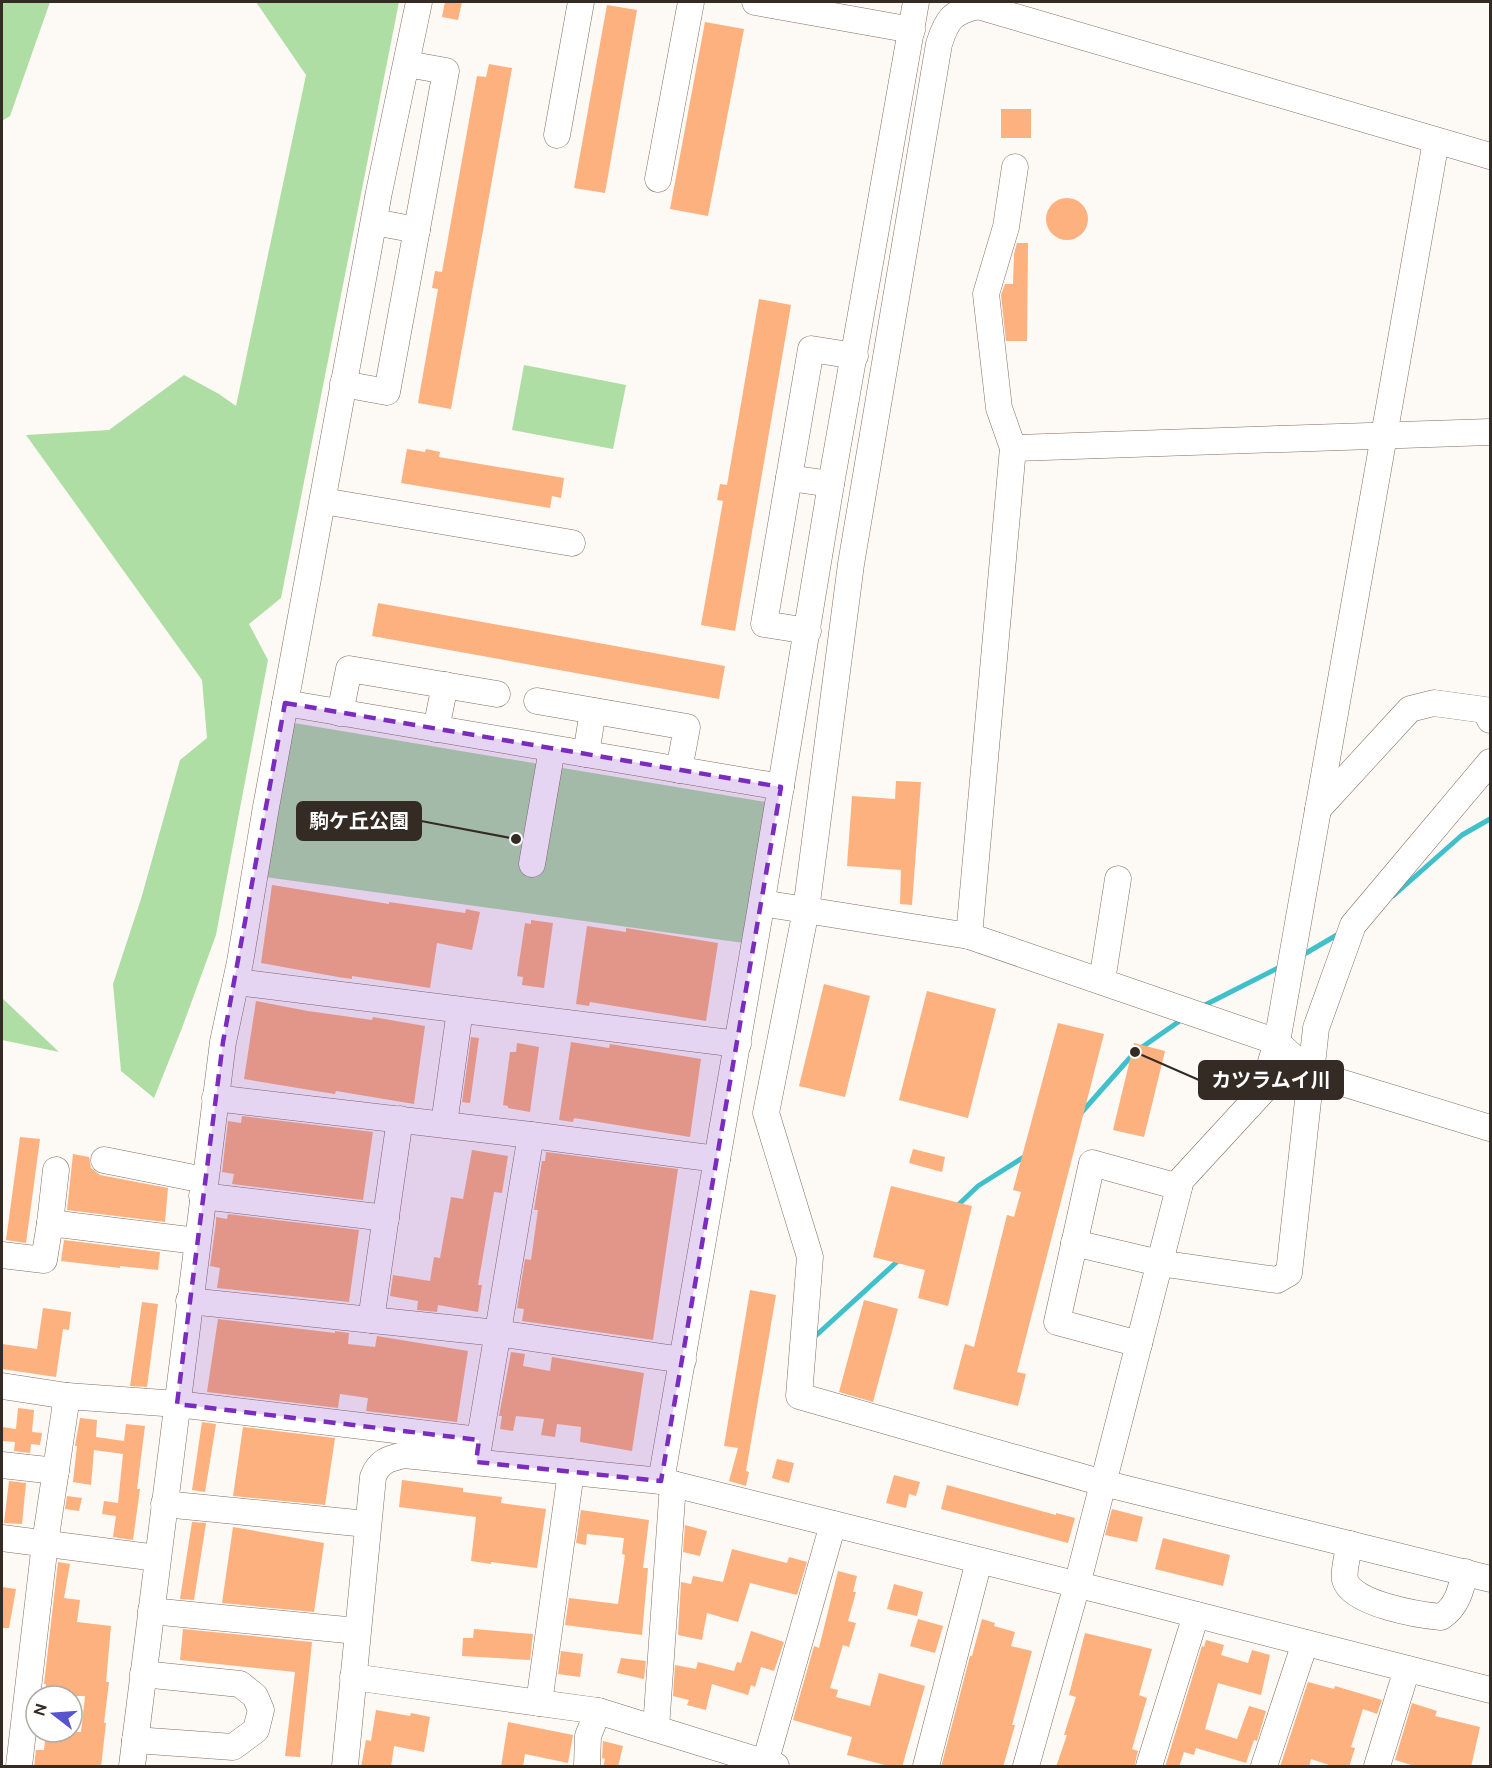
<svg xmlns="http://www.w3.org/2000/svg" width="1492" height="1768" viewBox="0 0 1492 1768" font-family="Ubuntu,'Noto Sans JP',sans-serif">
	<rect width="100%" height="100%" fill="#fdf9f5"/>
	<g fill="#aedea4">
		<polygon points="2,2 50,2 10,116 2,121"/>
		<polygon points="256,2 399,2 281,598 249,624 268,660 216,935 182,1028 154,1098 121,1071 113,984 141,899 180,760 207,738 202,680 26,435 109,430 184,375 219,394 236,406 306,75"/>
		<polygon points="524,365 626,385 613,449 512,430"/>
		<polygon points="294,723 766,802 744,943 265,877"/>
		<polygon points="2,998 59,1052 2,1040"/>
	</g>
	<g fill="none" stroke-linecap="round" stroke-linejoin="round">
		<g stroke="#3fc0cb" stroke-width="5">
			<polyline points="1393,896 1462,835 1490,819"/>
			<polyline points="1301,956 1342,932"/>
			<polyline points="1199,1008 1282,966"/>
			<polyline points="1081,1113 1135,1052 1184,1018"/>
			<polyline points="955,1208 978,1186 1027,1155"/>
			<polyline points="811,1340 900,1259"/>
		</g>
	</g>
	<g fill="#fcb17e">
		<polygon points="445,2 462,2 458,20 442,17"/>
		<polygon points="607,5 637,10 605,193 574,188"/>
		<polygon points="705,22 744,29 708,216 670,209"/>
		<polygon points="489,64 512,68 451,409 418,403 438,289 432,288 435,271 442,272 477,76 486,77"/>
		<rect x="1001" y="109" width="30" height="29"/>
		<circle cx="1067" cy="219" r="21"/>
		<polygon points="1017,243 1028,243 1027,341 1006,341 1001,295 1005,284 1013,284 1014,254"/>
		<polygon points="759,299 791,305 735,631 701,625 723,501 717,500 720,484 727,485"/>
		<polygon points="407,449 425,452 426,449 440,452 439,457 564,478 561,498 552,496 550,508 401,483"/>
		<polygon points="378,603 725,666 719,699 372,636"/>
		<polygon points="896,781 921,782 912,905 900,904 901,870 847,866 852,796 895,799"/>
		<polygon points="272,885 389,904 389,902 465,913 466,909 480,912 472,950 437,943 430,988 352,976 352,979 338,977 261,963"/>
		<polygon points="531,920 553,923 544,988 522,985 523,977 517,976 525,923 531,924"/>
		<polygon points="587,926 626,932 626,928 718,943 706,1021 590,1002 589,1006 576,1004"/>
		<polygon points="824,984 870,996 845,1097 799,1086"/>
		<polygon points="927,991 996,1009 968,1118 899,1100"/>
		<polygon points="256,1001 308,1011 372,1020 373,1017 425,1026 414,1104 336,1091 335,1094 322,1092 244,1079"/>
		<polygon points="1058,1023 1104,1034 1017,1372 1026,1374 1018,1406 953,1389 965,1344 974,1347 1007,1215 1014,1217 1021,1192 1013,1190"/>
		<polygon points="471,1037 479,1038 470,1103 462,1102"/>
		<polygon points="571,1042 609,1048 610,1044 701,1059 690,1137 574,1118 573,1122 559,1120"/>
		<polygon points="517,1043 539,1047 530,1112 508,1108 508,1106 503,1105 510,1052 516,1052"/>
		<polygon points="1134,1043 1165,1051 1144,1137 1113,1130"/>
		<polygon points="242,1116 373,1132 363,1200 232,1184 234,1174 222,1172 228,1121 241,1123"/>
		<polygon points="20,1137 40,1139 26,1243 6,1240"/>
		<polygon points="913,1149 945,1157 942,1172 909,1163"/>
		<polygon points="472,1150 508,1156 502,1193 494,1192 478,1285 482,1285 478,1312 438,1305 437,1312 417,1310 418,1301 390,1296 393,1275 430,1281 434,1257 440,1258 451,1197 463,1199"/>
		<polygon points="546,1152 678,1169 653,1340 522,1321 524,1309 517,1308 525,1259 531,1260 538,1210 534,1210 542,1161 545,1161"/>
		<polygon points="73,1154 89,1157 91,1168 100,1175 168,1188 165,1222 67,1210"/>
		<polygon points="891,1186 972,1206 948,1306 918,1298 925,1270 873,1257"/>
		<polygon points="228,1214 359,1230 349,1302 217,1288 220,1268 210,1266 216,1222 216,1217 227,1219"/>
		<polygon points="64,1240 160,1252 158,1270 120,1266 120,1268 61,1261"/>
		<polygon points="750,1290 776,1295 746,1471 749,1472 746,1486 729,1481 738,1448 724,1446"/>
		<polygon points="864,1300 898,1309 873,1402 839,1392"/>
		<polygon points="142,1302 158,1304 147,1387 130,1386"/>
		<polygon points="43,1308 71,1312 69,1330 63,1329 56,1377 2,1369 2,1344 37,1349"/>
		<polygon points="218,1319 335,1333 335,1331 349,1333 348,1344 375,1347 377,1336 468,1351 457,1422 366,1411 368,1398 340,1394 338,1408 207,1392"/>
		<polygon points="511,1352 525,1354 523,1366 550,1371 552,1357 644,1373 632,1451 580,1442 581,1427 557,1424 555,1437 541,1435 544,1419 516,1416 513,1431 500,1429 502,1416 499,1416"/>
		<polygon points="18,1408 34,1410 32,1432 42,1433 40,1445 31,1444 30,1453 14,1451 15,1442 2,1441 2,1427 16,1429"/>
		<polygon points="80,1418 97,1420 96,1437 124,1441 126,1424 145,1426 137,1489 140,1489 133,1540 113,1537 116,1516 102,1514 104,1501 118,1503 123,1454 94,1450 91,1485 73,1482 77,1446 75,1446"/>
		<polygon points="202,1422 216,1424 205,1492 192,1490"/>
		<polygon points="243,1427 335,1438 325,1505 233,1496"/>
		<polygon points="777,1459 794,1463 789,1483 772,1478"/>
		<polygon points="894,1475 920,1482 916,1496 909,1494 906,1508 886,1503"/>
		<polygon points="402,1480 463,1488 463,1492 502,1497 501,1503 546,1509 537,1568 491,1562 491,1564 471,1561 476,1517 399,1507"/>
		<polygon points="9,1481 26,1483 22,1524 4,1523"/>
		<polygon points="947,1485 1056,1515 1056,1513 1075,1518 1068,1543 941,1509"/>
		<polygon points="67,1496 82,1498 79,1511 65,1509"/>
		<polygon points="1112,1509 1143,1517 1137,1542 1105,1535"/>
		<polygon points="581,1510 649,1520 643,1568 648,1568 642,1635 565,1625 569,1598 618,1604 625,1555 622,1554 624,1538 587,1534 586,1545 576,1543"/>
		<polygon points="192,1522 206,1523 194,1600 180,1599"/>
		<polygon points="685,1525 707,1531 700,1556 683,1552"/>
		<polygon points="233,1527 324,1543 314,1612 222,1603"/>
		<polygon points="1163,1538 1230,1555 1223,1586 1155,1569"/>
		<polygon points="732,1549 787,1563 789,1557 807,1562 797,1595 750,1583 738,1622 707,1613 702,1640 678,1635 681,1582 691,1584 693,1576 723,1582"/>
		<polygon points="58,1562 70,1564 64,1598 80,1600 77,1622 111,1626 106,1682 109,1682 104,1723 106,1723 101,1767 59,1765 59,1767 34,1767 36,1750 44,1750 46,1732 81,1732 85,1696 45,1696 46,1684 44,1684"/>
		<polygon points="838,1571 857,1576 853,1592 856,1592 848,1621 856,1623 849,1647 843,1645 830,1688 838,1690 836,1697 870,1706 879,1673 925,1686 902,1767 892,1767 847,1755 852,1737 793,1720 814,1646 819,1648"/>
		<polygon points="894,1584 923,1592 917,1616 887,1609"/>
		<polygon points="2,1587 16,1589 9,1628 2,1628"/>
		<polygon points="918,1619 943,1626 935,1653 910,1646"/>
		<polygon points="982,1619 995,1623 994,1626 1015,1632 1011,1646 1032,1651 1012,1725 1015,1725 1003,1767 941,1767 970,1656 972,1656"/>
		<polygon points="183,1629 312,1642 300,1757 285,1756 295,1672 180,1660"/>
		<polygon points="474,1629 533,1634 530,1660 462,1656 463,1638 473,1638"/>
		<polygon points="751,1631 784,1642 774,1671 761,1667 755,1687 751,1685 748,1695 712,1684 706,1710 687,1705 689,1700 673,1696 675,1665 696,1669 698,1662 734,1671 737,1662 741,1663"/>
		<polygon points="1085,1633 1152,1649 1139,1695 1147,1698 1132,1749 1138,1751 1134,1767 1056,1767 1067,1735 1064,1735 1076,1697 1069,1695"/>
		<polygon points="1206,1640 1224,1645 1221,1655 1248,1663 1252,1650 1270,1655 1261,1695 1218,1683 1205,1729 1237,1739 1249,1706 1266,1711 1257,1741 1254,1740 1246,1763 1196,1748 1194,1755 1184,1752 1179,1767 1165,1767 1202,1646 1204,1647"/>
		<polygon points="561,1651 583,1654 580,1677 558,1674"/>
		<polygon points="621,1658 646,1661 644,1679 617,1673"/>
		<polygon points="1308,1682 1334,1689 1335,1686 1382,1700 1377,1714 1363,1709 1351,1747 1355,1748 1349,1767 1335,1767 1311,1759 1309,1767 1280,1767"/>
		<polygon points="1412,1703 1437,1711 1435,1716 1480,1727 1471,1767 1418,1767 1395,1760"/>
		<polygon points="376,1710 410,1716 411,1713 430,1717 424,1752 394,1746 391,1767 361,1767 366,1740 371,1741"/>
		<polygon points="508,1722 573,1735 568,1763 525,1754 523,1767 501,1767"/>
		<polygon points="603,1741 623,1746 618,1767 603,1767 605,1759 602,1758"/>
	</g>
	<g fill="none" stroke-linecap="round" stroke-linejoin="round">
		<g stroke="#836e61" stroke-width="27">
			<g id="minor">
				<polyline points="755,2 912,30"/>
				<polyline points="557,135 581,2"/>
				<path d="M1490,156L978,6C952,12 947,19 939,44L851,564L806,910L766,1113L810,1257L799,1396L1103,1483L1490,1579"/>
				<polyline points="658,179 691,2"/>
				<polyline points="374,222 417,230"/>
				<polyline points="343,384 387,392 446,71 407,64"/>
				<polyline points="1013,448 999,408 986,294 1006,227 1015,167"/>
				<polyline points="789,478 831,484"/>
				<polyline points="323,501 572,543"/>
				<polyline points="808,631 764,624 811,349 855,356"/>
				<polyline points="537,701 687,727 679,770"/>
				<polyline points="285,703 781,787"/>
				<polyline points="340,713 349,669 497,694"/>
				<polyline points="436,729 445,685"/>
				<polyline points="586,754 593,711"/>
				<polyline points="1318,809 1410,709 1434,703 1485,710 1490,720"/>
				<polyline points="532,864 552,749"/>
				<polyline points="762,903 969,936 1277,1042 1310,1073 1490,1128"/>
				<polyline points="969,936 1013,448 1490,432"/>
				<polyline points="1102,981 1118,879"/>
				<polyline points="236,982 738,1044"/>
				<polyline points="215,1098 531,1135 717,1159"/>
				<polyline points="444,1124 460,1010"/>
				<polyline points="104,1160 204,1180"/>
				<polyline points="202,1196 386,1218"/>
				<polyline points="50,1223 56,1170"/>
				<polyline points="1074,1243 1159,1263 1277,1280 1289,1273 1316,1028 1353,925 1490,762"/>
				<polyline points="2,1255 44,1260 50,1223 197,1241"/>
				<polyline points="189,1301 497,1333 683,1360"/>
				<polyline points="371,1320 400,1119"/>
				<polyline points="1139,1344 1057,1322 1092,1163 1179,1187"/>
				<polyline points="2,1386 67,1396 177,1404 479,1440"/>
				<polyline points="477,1456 531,1135"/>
				<polyline points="2,1465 56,1471"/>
				<polyline points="661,1481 759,918 831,484 916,2"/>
				<polyline points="164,1504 367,1524"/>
				<polyline points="2,1538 157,1558"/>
				<path d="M1350,1544C1348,1554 1343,1570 1345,1580C1352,1604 1419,1615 1441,1617C1457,1607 1461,1590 1465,1572"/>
				<polyline points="151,1611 357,1631"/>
				<polyline points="353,1677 598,1711 776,1766"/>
				<polyline points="539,1703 571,1472"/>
				<polyline points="656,1728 673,1484"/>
				<polyline points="135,1740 233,1747 256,1730 261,1710 255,1696 240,1684 143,1674"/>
				<polyline points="765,1763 833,1524"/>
				<polyline points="19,1766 45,1543 67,1396"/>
				<polyline points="132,1766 223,1042 240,962 266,807 379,192 419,2"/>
				<path d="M345,1766L373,1477C379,1461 388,1459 404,1455L661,1481L1131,1598L1490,1690"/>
				<polyline points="587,1766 588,1736 598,1711"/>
				<polyline points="926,1766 979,1561"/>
				<polyline points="1026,1766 1077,1585 1181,1180 1262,1092 1277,1042 1436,141"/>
				<polyline points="1149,1766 1196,1615"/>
				<polyline points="1264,1766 1305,1643"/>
				<polyline points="1377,1766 1407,1669"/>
			</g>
		</g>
		<use href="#minor" stroke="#fff" stroke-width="26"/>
	</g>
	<path fill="#7b2cbf" fill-opacity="0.2" stroke="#7b2cbf" stroke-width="4.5" stroke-dasharray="12 8" stroke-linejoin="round" d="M285,703L781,787L661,1481L476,1462L479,1440L177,1404L223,1042Z"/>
	<path fill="none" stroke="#342b25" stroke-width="2" d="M516 839L421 821M1135 1052L1199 1080"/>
	<g fill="#342b25" stroke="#fff" stroke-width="2">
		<circle cx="516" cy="839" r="6"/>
		<circle cx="1135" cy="1052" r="6"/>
	</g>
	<g fill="#342b25" stroke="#342b25" stroke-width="2">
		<rect x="297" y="802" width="124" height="38" rx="6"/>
		<rect x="1199" y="1061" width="144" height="38" rx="6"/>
	</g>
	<g font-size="20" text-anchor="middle" font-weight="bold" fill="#fff">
		<text x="359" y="828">駒ケ丘公園</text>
		<text x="1271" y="1087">カツラムイ川</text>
	</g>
	<rect width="1492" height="1768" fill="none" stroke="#342b25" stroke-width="6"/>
	<g transform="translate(54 1714) rotate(287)"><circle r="28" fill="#ffffff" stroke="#aeaaa8" stroke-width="1.5"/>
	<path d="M0-4.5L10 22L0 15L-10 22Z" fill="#5755cd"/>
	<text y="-9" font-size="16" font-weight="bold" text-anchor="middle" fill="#342b25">N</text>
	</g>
</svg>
